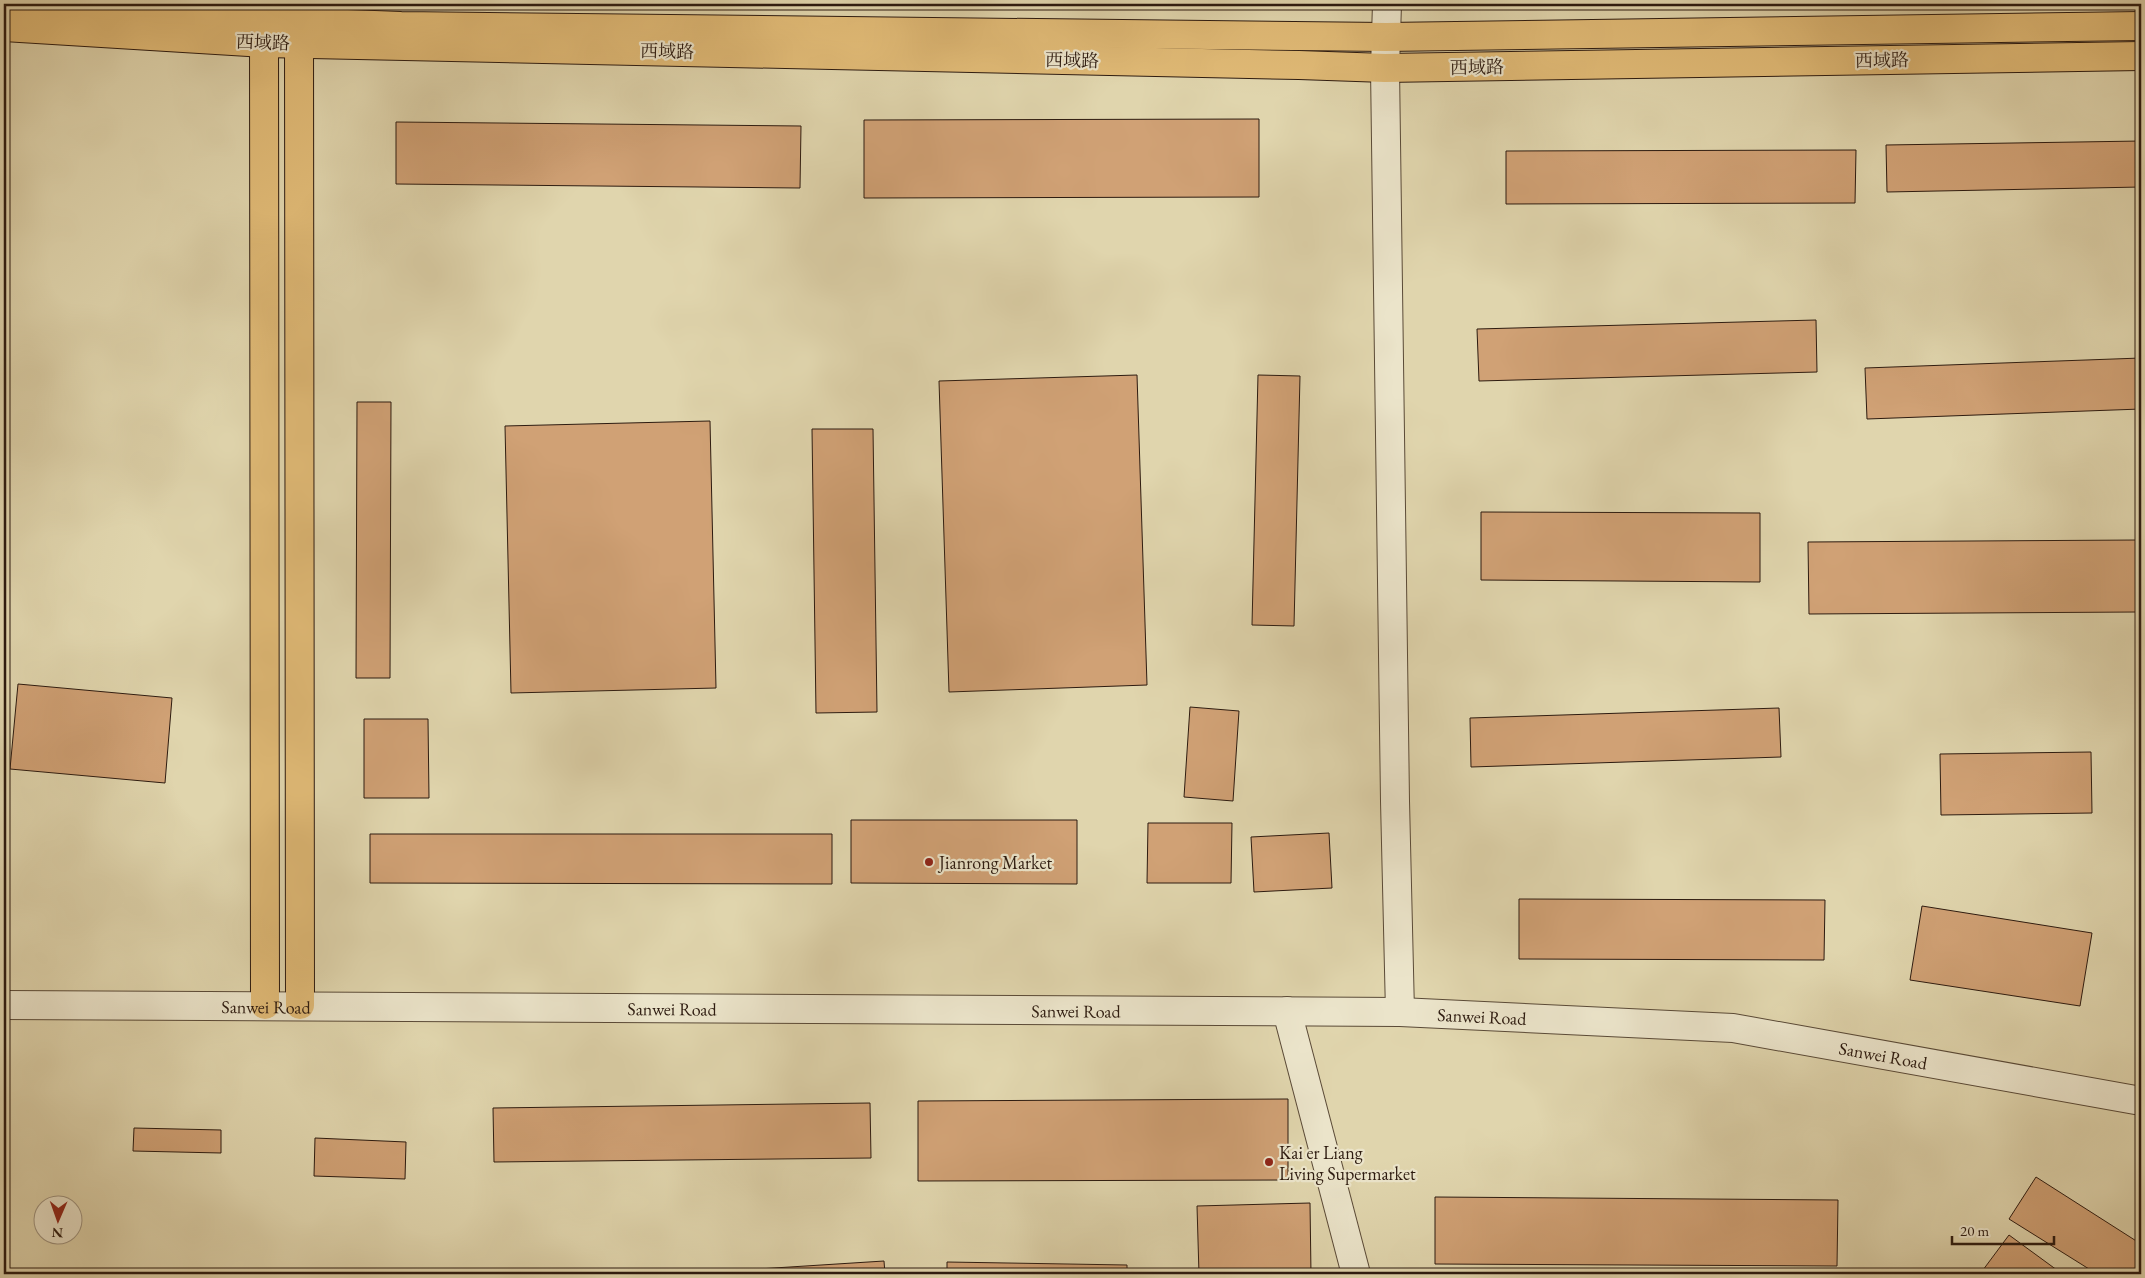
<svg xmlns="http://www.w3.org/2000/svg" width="2145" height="1278" viewBox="0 0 2145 1278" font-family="'EB Garamond','Noto Serif SC',serif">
	<rect width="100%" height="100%" fill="#e0d5ad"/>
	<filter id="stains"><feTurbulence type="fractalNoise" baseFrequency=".004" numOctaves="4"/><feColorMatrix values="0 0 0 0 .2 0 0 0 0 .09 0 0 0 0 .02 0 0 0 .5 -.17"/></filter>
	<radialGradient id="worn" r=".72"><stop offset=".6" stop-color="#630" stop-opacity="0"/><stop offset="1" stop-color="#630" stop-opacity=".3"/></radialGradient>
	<g fill="#d0a175" stroke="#2d1b10">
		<polygon points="1259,119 1259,197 864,198 864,120"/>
		<polygon points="396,122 801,126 800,188 396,184"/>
		<polygon points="2141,141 2141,187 1887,192 1886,145"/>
		<polygon points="1856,150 1855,203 1506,204 1506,151"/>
		<polygon points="1816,320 1817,372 1479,381 1477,329"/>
		<polygon points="2141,358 2141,409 1867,419 1865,368"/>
		<polygon points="1137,375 1147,685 949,692 939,381"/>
		<polygon points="1258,375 1300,376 1294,626 1252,625"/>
		<polygon points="357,402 391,402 390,678 356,678"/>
		<polygon points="710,421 716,688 511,693 505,426"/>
		<polygon points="812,429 873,429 877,712 816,713"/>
		<polygon points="1481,512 1760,513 1760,582 1481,580"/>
		<polygon points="2137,540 2137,612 1809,614 1808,542"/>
		<polygon points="18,684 172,698 165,783 10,769"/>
		<polygon points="1190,707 1239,711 1233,801 1184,797"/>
		<polygon points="1779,708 1781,757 1471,767 1470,718"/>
		<polygon points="364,719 428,719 429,798 364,798"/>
		<polygon points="2091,752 2092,813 1941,815 1940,754"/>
		<polygon points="851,820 1077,820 1077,884 851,883"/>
		<polygon points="1148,823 1232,823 1231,883 1147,883"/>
		<polygon points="1329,833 1332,888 1254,892 1251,837"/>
		<polygon points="370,834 832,834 832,884 370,883"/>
		<polygon points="1519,899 1825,900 1824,960 1519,959"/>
		<polygon points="1922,906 2092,933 2080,1006 1910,980"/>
		<polygon points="1288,1099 1288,1180 918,1181 918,1101"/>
		<polygon points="870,1103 871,1158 494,1162 493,1108"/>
		<polygon points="134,1128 221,1130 221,1153 133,1151"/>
		<polygon points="315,1138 406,1142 405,1179 314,1176"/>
		<polygon points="2036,1177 2141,1244 2141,1274 2097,1274 2009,1219"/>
		<polygon points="1435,1197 1838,1200 1837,1266 1435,1264"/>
		<polygon points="1310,1203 1311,1274 1199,1274 1197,1206"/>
		<polygon points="2009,1235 2061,1273 2060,1274 1980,1274"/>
		<polygon points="884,1261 885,1274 680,1274"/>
		<polygon points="947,1262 1127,1265 1127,1274 947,1274"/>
	</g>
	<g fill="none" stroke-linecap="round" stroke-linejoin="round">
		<g stroke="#5a4a37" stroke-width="30">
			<g id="minor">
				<polyline points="1387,4 1385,68 1395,801 1400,1012"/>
				<path id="s1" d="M4,1005L1400,1012L1733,1028L2141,1101"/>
				<polyline points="1287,1011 1356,1274"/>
			</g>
		</g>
		<g stroke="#2d1b10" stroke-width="30">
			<g id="major">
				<polyline points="4,6 190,18 401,26 1386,37 2141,26"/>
				<polyline points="264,25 265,1005"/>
				<polyline points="299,26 300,1005"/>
				<polyline points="4,27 264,43 1299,65 1385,68 2141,56"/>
			</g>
		</g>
		<use href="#minor" stroke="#ebe4ca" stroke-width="28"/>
		<use href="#major" stroke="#e0ba76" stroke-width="28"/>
	</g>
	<g fill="#8f2418" stroke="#ebe4ca" stroke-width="2">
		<circle cx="929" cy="862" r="5"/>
		<circle cx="1269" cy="1162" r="5"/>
	</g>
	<g text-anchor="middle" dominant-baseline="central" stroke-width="4.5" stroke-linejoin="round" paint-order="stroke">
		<g font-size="18" fill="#2d1b10" stroke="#ebe4ca">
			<text transform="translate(263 42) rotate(2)">西域路</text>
			<text transform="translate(667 51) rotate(1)">西域路</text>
			<text transform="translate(1072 60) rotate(1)">西域路</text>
			<text transform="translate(1882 60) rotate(-1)">西域路</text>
			<text transform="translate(1477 67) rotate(-1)">西域路</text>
			<text stroke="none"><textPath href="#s1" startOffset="262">Sanwei Road</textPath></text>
			<text stroke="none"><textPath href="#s1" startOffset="668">Sanwei Road</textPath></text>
			<text stroke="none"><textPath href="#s1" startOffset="1072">Sanwei Road</textPath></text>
			<text stroke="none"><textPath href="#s1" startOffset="1478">Sanwei Road</textPath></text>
			<text stroke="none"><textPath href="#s1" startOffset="1882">Sanwei Road</textPath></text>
		</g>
		<g font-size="18" fill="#2d1b10" stroke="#ebe4ca" text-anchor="start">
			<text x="939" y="862">Jianrong Market</text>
			<text x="1279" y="1152">Kai er Liang<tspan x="1279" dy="21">Living Supermarket</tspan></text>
		</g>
	</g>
	<rect width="2145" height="1278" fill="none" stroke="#e0d5ad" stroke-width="20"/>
	<rect x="5" y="5" width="2135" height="1268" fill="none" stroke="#2d1b10" stroke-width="2.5"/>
	<rect x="10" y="10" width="2125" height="1258" fill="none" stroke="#2d1b10"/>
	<g transform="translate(58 1220) rotate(182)"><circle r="24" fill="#ebe4ca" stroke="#9f9480"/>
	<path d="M0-4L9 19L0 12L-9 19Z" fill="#8f2418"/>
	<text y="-8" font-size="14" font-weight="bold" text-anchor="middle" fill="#2d1b10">N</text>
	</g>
	<path d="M1952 1236v8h102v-8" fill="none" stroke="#2d1b10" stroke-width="2.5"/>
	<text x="1960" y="1236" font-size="15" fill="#2d1b10" stroke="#ebe4ca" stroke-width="4" paint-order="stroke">20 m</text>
	<rect width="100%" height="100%" filter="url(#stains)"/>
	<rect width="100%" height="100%" fill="url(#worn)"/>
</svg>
